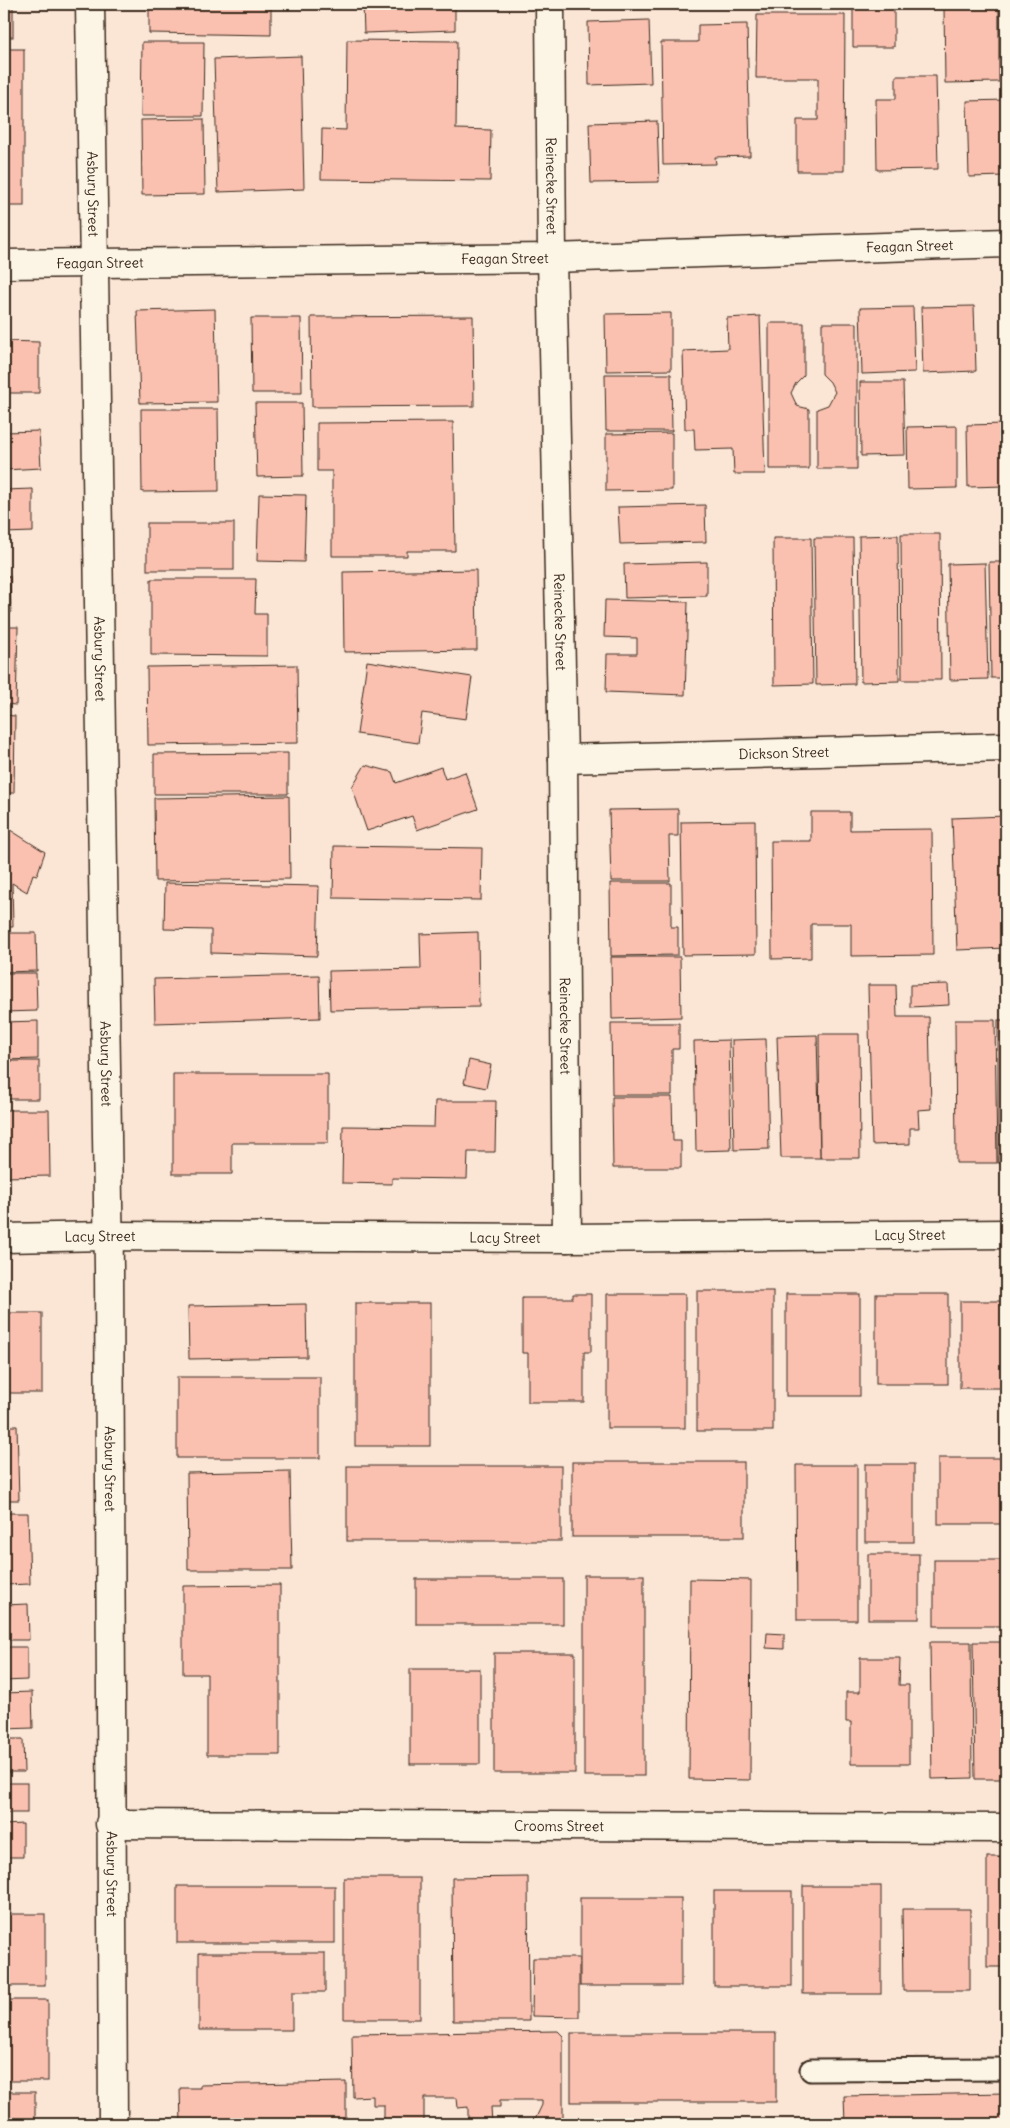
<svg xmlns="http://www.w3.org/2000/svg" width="1010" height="2128" viewBox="0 0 1010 2128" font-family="Delius,sans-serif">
	<rect width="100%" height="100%" fill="#fbe5d5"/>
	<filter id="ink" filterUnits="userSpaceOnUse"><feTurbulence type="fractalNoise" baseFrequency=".02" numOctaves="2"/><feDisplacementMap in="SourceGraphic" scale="10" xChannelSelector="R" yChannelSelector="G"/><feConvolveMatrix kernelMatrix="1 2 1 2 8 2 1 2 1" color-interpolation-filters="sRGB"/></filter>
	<g filter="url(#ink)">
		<g fill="#fac1b0" stroke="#3b2a1e">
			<rect x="4" y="4" width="9" height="33"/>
			<polygon points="149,4 271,4 271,35 149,33"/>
			<polygon points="363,4 455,4 455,30 364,33"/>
			<polygon points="853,6 894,7 894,47 853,47"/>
			<polygon points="944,6 999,6 999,82 945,83"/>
			<polygon points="757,15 845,15 844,171 797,171 797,120 818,120 818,78 756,78"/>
			<polygon points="649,20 651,83 589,85 588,22"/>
			<polygon points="747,24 750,156 715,157 716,164 663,165 661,42 698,42 698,25"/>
			<polygon points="347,40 457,41 456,129 491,130 490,181 321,179 322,129 346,130"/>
			<polygon points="142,42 204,42 203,116 141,116"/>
			<rect x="4" y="49" width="20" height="157"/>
			<polygon points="301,56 304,189 218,192 214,59"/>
			<polygon points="896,76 936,76 938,169 877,170 876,99 896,99"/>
			<polygon points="1006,100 1006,176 969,177 967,101"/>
			<polygon points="204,119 205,194 142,195 141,120"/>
			<polygon points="657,121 659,182 591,183 589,123"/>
			<polygon points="974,306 976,371 923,373 921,307"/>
			<polygon points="913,307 915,372 862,374 860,308"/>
			<polygon points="215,309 217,402 140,403 137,311"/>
			<polygon points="671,313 671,370 606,371 605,314"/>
			<polygon points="473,316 474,406 312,407 311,317"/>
			<polygon points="760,316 765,474 734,474 733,449 695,450 694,429 685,429 683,351 728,349 727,318"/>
			<polygon points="251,318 301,318 302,393 252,393"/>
			<polygon points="769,323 804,323 804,375 796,383 791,393 797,406 809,409 809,469 769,469"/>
			<polygon points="822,323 857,323 857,469 817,469 817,409 828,405 835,392 830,382 822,374"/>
			<polygon points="4,341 39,342 39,393 4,393"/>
			<polygon points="605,374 671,374 672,431 606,431"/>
			<polygon points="860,382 903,382 905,455 861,456"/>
			<polygon points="255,403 302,403 303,476 257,477"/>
			<polygon points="141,409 218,409 219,491 142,492"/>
			<polygon points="453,422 455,551 407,551 407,556 332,556 332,471 317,471 317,423"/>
			<polygon points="1006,424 1006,486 968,487 967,425"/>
			<polygon points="957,426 957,488 908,489 907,427"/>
			<polygon points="39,431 41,468 4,470 4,432"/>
			<polygon points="672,433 672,490 606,491 606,434"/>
			<polygon points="33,489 33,532 4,533 4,490"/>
			<polygon points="259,494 306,495 304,562 257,561"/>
			<polygon points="705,505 706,542 620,544 618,507"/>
			<rect x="147" y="523" width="87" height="47"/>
			<polygon points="901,534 940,534 941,680 902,680"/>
			<polygon points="898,535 899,681 861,682 859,536"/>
			<polygon points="773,538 811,538 813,684 774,685"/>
			<polygon points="814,538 853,538 855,684 816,685"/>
			<polygon points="707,562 707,596 625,598 624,564"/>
			<polygon points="989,562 1006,562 1006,678 991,678"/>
			<polygon points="985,563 988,679 950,680 948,564"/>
			<polygon points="476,570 477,650 344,652 343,572"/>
			<polygon points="10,576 11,613 4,613 4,577"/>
			<polygon points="151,579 256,579 255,614 267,614 267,656 151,655"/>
			<polygon points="605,600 688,602 685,695 606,692 607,654 637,654 637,638 604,637"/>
			<polygon points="4,627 18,627 16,705 4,704"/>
			<polygon points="367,661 472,677 466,719 422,713 418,743 357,734"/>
			<polygon points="297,665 298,743 148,745 147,667"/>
			<polygon points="4,715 15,716 14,793 4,793"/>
			<polygon points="288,753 288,794 154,794 154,754"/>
			<polygon points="365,765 392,772 396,783 441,767 445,779 465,772 478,809 417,830 412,816 367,831 352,787"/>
			<polygon points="289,796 290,879 155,881 154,798"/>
			<polygon points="678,809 678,836 669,836 670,881 611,881 609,810"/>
			<polygon points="811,812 850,812 850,830 932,829 933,955 851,956 851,924 811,924 811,958 772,959 771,841 811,841"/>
			<polygon points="1006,816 1006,948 957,950 952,818"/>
			<polygon points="755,821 756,954 683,955 681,822"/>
			<polygon points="4,826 45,852 37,875 33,874 27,892 12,883 13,927 4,927"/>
			<polygon points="334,846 482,848 481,900 333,898"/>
			<polygon points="165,883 319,886 317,956 211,953 211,930 164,929"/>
			<polygon points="610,883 671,883 671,927 678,927 678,955 611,956"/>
			<polygon points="478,932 479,1007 330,1010 329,971 421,969 420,934"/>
			<polygon points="4,933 36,933 37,971 4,972"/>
			<polygon points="611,957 680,957 681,1017 612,1019"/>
			<polygon points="4,973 36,973 37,1011 4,1012"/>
			<polygon points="319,975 320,1018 155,1023 154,979"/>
			<polygon points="948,984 949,1005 910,1007 910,985"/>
			<polygon points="868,985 896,985 897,1017 929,1017 931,1109 918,1110 919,1128 910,1128 910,1144 872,1145"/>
			<polygon points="955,1020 995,1020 997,1163 956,1163"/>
			<rect x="998" y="1020" width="8" height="143"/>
			<polygon points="38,1021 38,1059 4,1060 4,1022"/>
			<polygon points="611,1023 679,1023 679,1049 672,1049 672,1095 612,1095"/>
			<polygon points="819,1034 859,1034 860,1158 820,1158"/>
			<polygon points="817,1035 820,1158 781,1158 777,1036"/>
			<polygon points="766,1039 769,1149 734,1150 732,1040"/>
			<polygon points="729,1040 731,1150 696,1151 694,1041"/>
			<polygon points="469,1060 491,1065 486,1088 464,1083"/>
			<rect x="4" y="1061" width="35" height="38"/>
			<polygon points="173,1074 328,1074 328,1143 232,1143 232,1174 173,1174"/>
			<polygon points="612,1097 672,1097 673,1141 681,1141 681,1168 613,1168"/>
			<polygon points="435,1101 496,1101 495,1152 468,1152 467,1179 392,1178 392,1184 342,1183 343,1126 434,1127"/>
			<polygon points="4,1110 49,1110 50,1176 4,1177"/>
			<rect x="697" y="1291" width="76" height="140"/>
			<polygon points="573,1294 591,1294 591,1352 584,1352 584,1402 528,1402 528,1353 522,1353 522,1298 573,1298"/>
			<rect x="607" y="1294" width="78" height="134"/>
			<rect x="786" y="1294" width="74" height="102"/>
			<rect x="876" y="1294" width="72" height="90"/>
			<rect x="960" y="1301" width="46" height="87"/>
			<rect x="355" y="1303" width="75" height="143"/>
			<polygon points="306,1304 307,1357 189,1359 188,1306"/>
			<rect x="4" y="1313" width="38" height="80"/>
			<rect x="177" y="1377" width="143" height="81"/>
			<polygon points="4,1426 17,1426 19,1500 4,1500"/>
			<rect x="938" y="1458" width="68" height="66"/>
			<rect x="572" y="1462" width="172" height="75"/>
			<rect x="865" y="1464" width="49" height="78"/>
			<polygon points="796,1465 857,1465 857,1620 797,1620"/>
			<rect x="347" y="1466" width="214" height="75"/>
			<polygon points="290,1471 292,1570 188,1570 187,1473"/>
			<polygon points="4,1513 28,1513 30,1584 4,1585"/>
			<rect x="868" y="1554" width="51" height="65"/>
			<rect x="934" y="1560" width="72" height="66"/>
			<rect x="584" y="1575" width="60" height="201"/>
			<rect x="416" y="1579" width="147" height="45"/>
			<polygon points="690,1579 751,1580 750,1780 689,1779"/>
			<polygon points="280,1585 280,1755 207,1755 207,1674 183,1674 183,1586"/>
			<polygon points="28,1604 29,1640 4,1640 4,1605"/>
			<polygon points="767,1633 784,1634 784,1649 766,1648"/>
			<polygon points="930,1642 971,1642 972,1778 932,1779"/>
			<polygon points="973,1642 1006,1642 1006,1779 975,1779"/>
			<polygon points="4,1647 27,1647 27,1680 4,1681"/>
			<rect x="494" y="1653" width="81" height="120"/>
			<polygon points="860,1658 900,1658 899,1685 909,1685 909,1764 851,1764 851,1722 846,1722 846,1692 860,1692"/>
			<rect x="410" y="1669" width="70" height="95"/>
			<polygon points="32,1692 33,1728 4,1729 4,1693"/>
			<polygon points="4,1739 23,1739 24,1772 4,1772"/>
			<rect x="4" y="1783" width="23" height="30"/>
			<polygon points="23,1824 23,1857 4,1857 4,1825"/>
			<rect x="987" y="1857" width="19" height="110"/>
			<polygon points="528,1877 529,2021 453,2021 452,1878"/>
			<rect x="344" y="1878" width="76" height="141"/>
			<rect x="177" y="1886" width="158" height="57"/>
			<rect x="803" y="1886" width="78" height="108"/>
			<rect x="714" y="1891" width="78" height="95"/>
			<rect x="580" y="1898" width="101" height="88"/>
			<polygon points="902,1909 970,1909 970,1991 903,1991"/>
			<rect x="4" y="1914" width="41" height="72"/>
			<polygon points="199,1953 325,1953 325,1992 292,1992 292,2030 199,2030"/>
			<polygon points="533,1958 579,1958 579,2017 532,2016"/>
			<rect x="4" y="2000" width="44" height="81"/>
			<polygon points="558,2031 563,2036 563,2124 533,2124 542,2105 542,2100 500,2100 500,2107 491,2107 492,2124 504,2124 465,2124 468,2124 468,2107 458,2108 457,2098 424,2098 424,2124 379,2124 384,2124 384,2105 373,2105 373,2096 353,2097 352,2034"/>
			<rect x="571" y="2033" width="205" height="69"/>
			<polygon points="346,2082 346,2124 181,2124 180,2088 200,2088 200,2085"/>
			<rect x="4" y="2092" width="31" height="32"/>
			<polygon points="1006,2093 1006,2124 845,2124 844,2096"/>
		</g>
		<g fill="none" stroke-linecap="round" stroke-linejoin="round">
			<g stroke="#3b2a1e" stroke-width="25">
				<polyline id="lane" points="811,2070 1006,2069"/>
			</g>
			<g stroke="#3b2a1e" stroke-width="31">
				<g id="street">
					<path id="s1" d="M90,4L109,1268L113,2124"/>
					<path id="s2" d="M550,4L552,258L563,759L567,1238"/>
					<path id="s3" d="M563,759L1006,747"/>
					<path id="s4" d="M4,1238L108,1236L567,1238L1006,1234"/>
					<path id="s5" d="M110,1824L1006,1828"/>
				</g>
			</g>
			<g stroke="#3b2a1e" stroke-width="31">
				<g id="secondary">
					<path id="s6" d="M4,264L552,258L1006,243"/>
				</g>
			</g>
			<use href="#lane" stroke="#fcf5e5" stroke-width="21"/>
			<use href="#street" stroke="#fcf5e5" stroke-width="28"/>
			<use href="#secondary" stroke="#fcf5e5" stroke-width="28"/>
		</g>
	</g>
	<g text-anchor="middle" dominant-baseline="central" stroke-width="4.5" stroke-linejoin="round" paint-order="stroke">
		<g font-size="14" fill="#3b2a1e" stroke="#fcf5e5">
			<text stroke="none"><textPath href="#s2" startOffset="182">Reinecke Street</textPath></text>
			<text stroke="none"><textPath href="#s1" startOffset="190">Asbury Street</textPath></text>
			<text stroke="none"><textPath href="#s6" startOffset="906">Feagan Street</textPath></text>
			<text stroke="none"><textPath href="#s6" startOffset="501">Feagan Street</textPath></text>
			<text stroke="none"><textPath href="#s6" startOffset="96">Feagan Street</textPath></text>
			<text stroke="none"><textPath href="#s2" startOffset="618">Reinecke Street</textPath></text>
			<text stroke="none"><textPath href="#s1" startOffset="655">Asbury Street</textPath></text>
			<text stroke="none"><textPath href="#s3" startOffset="221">Dickson Street</textPath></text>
			<text stroke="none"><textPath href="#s2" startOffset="1022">Reinecke Street</textPath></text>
			<text stroke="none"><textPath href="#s1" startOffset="1060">Asbury Street</textPath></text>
			<text stroke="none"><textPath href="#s4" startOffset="906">Lacy Street</textPath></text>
			<text stroke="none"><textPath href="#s4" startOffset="96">Lacy Street</textPath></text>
			<text stroke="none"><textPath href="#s4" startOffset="501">Lacy Street</textPath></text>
			<text stroke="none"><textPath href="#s1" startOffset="1465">Asbury Street</textPath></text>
			<text stroke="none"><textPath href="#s5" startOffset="449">Crooms Street</textPath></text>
			<text stroke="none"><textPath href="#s1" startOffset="1870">Asbury Street</textPath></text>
		</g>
	</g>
	<rect width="1010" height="2128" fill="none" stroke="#fcf5e5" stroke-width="20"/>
	<rect x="10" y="10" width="990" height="2108" fill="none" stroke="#3b2a1e" stroke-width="2" filter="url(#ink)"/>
</svg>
